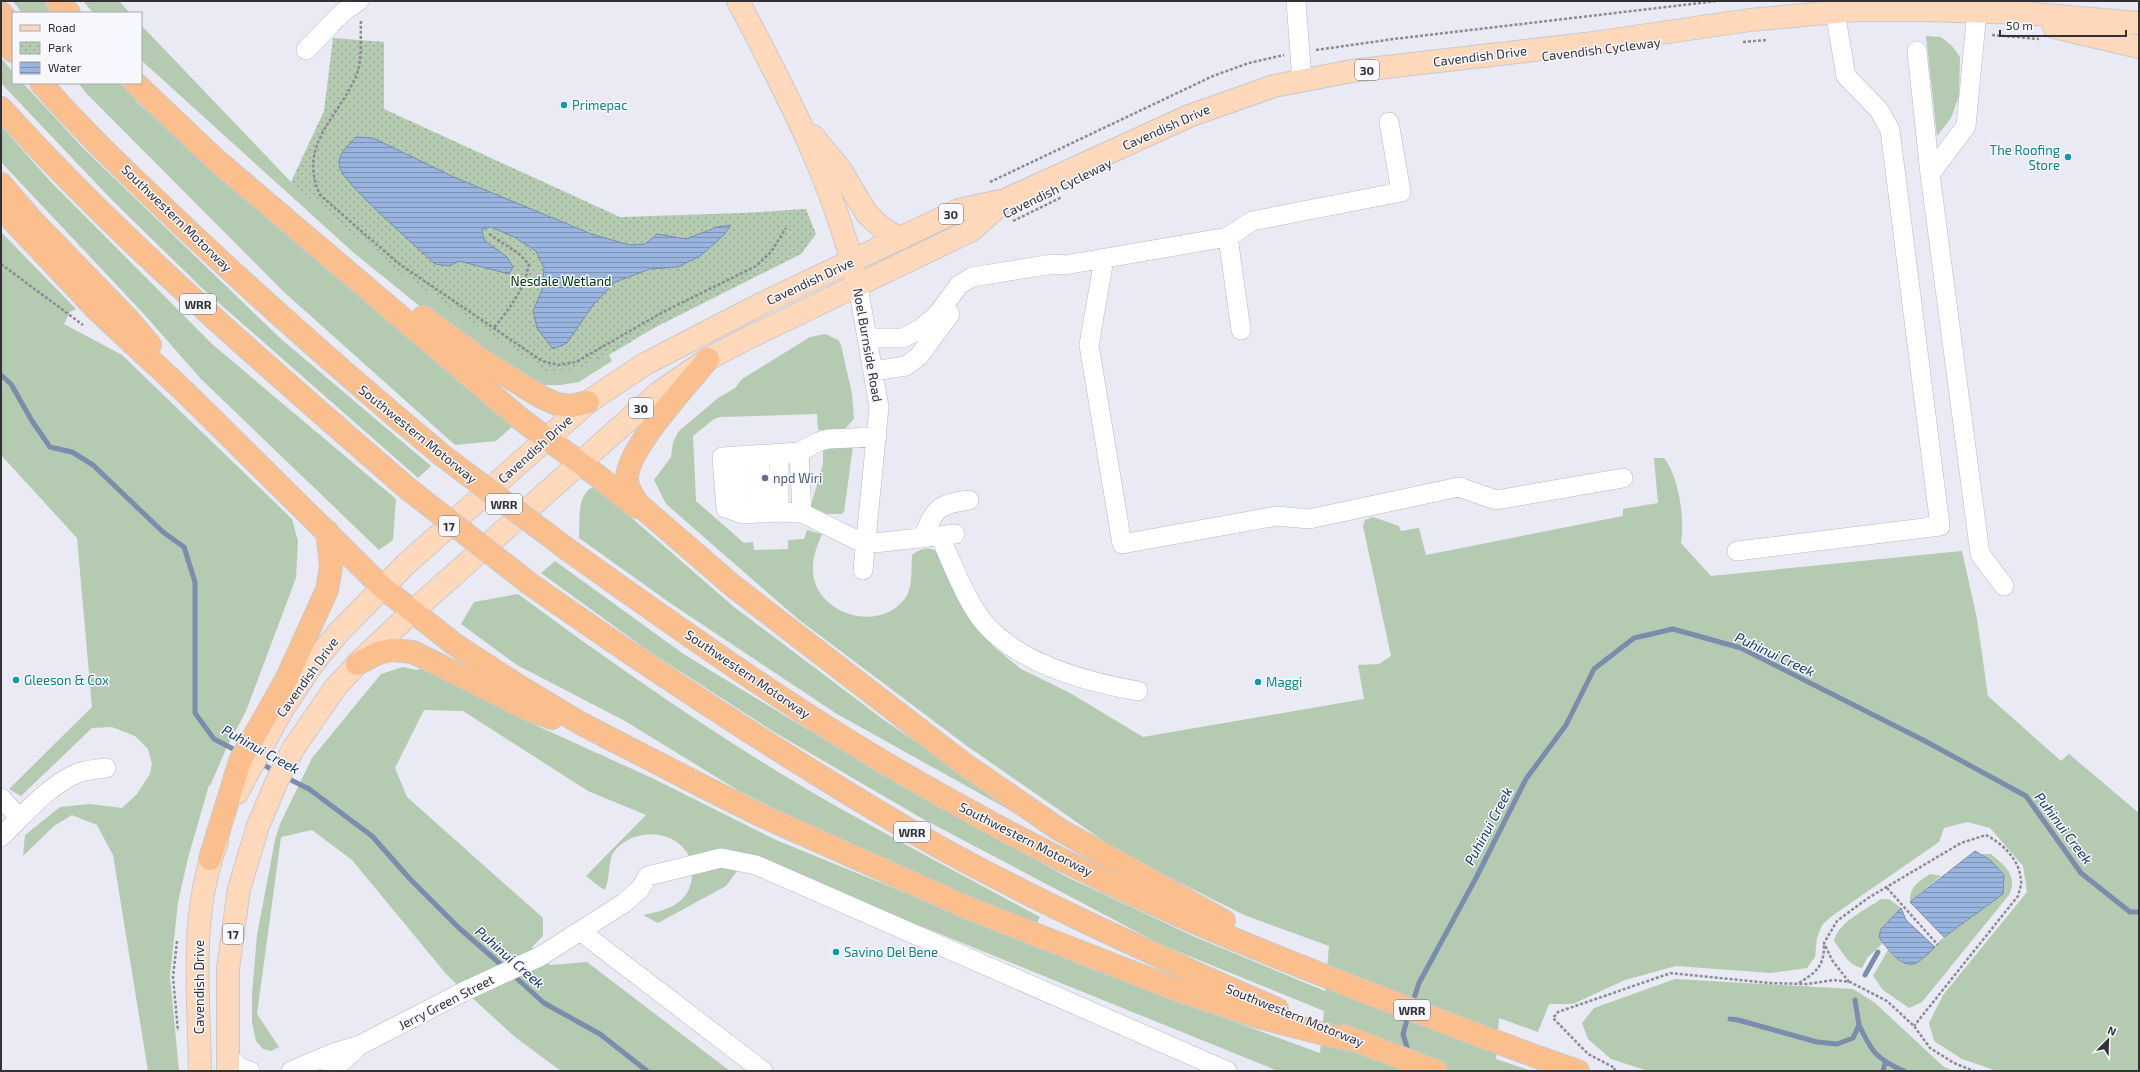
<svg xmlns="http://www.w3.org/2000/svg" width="2140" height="1072" viewBox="0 0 2140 1072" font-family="'Exo 2',sans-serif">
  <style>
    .green { fill: #b4cab1 }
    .park { fill: url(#park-dots) }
    .water { fill: url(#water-rules); stroke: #7a8dac }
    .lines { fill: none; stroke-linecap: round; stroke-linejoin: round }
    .stream { stroke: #7a8dac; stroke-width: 5 }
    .minor-casing { stroke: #b8b9c3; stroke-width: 20 }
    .major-casing { stroke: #cacacb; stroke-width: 24 }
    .highway-casing { stroke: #cacacb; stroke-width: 24 }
    .path { stroke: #8b8c93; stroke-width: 2.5; stroke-dasharray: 3 2; stroke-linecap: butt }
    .minor { stroke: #fff; stroke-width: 19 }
    .major { stroke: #fdd8bb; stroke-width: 22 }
    .highway { stroke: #fbbe8d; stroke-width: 22 }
    .highway-bridge-casing { stroke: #cacacb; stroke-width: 24; stroke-linecap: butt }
    .highway-bridge { stroke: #fbbe8d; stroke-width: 22 }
    .culture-dot { fill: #0f9aa8; stroke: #f7f7fe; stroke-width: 1.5 }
    .service-dot { fill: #5c6f8a; stroke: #f7f7fe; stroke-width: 1.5 }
    .labels { text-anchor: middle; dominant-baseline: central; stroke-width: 3; stroke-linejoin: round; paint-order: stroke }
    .shield { fill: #f7f7fe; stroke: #6d6d72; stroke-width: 1 }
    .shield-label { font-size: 12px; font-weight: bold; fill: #323236 }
    .street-label { font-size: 13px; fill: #323236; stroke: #f7f7fe }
    .culture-label { font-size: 13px; fill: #0d838f; stroke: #f7f7fe; text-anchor: start }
    .park-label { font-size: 13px; fill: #003400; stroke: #f7f7fe }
    .service-label { font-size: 13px; fill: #4e5e75; stroke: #f7f7fe; text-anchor: start }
    .water-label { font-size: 14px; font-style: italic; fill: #18396c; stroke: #f7f7fe }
  </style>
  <defs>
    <pattern id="park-dots" width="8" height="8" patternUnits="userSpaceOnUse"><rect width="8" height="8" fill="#b4cab1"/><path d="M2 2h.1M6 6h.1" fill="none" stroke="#93a591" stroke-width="1.8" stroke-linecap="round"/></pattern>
    <pattern id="water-rules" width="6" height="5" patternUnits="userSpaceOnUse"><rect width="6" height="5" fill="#99b4de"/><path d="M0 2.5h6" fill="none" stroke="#7d93b5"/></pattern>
  </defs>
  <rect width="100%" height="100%" fill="#e9eaf4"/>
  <path class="green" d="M13,1h33l10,12h-34z
    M83,1h36l11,12h-37z
    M141,25l150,157 106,89 180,99 31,-17 4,8 -33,21 -19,3h-20l-87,-52 -99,-80 -213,-193z
    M1926,36l15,1 11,9 8,11 -1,39 -8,22 -14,18z
    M1,58l12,14v11h10l60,65 198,191 150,127 -13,12 -215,-189 -93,-91 -109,-115z
    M78,83h42l20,22 374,320 -18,16 -41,4 -171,-153 -197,-198z
    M1,126l51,57 160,161 184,155 -3,41 -14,10 -178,-171 -58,-66 -142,-151z
    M1,232l75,77 -6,3 -6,12 58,31 170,164 6,22 -2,37 -50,133 -20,38 -16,37 -1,-1 -21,73 -10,44 -8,74 9,95h-31l-35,-216 -16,-30 -25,-10 -18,11 -31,30 2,-21 35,-28 30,-3 32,4 15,-14 13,-20 2,-10 -4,-15 -13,-13 -23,-9 -20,1 -71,68 -12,-7 83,-82 -15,-169 -76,-83z
    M825,334l13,6 3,5 11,49 2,25 -10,11h-26l-1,-16 -97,3 -6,2 -21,17 3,65 48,42 9,-1 1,8 34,-1v-9l16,-1 3,-9 15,4c-5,12 -10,24 -9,38 3,43 68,62 93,25 7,-11 5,-28 6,-42 9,-7 16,-9 26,-3l26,59 30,36 27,22 49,24 73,44 221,-38 -6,-34 21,-1 12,-8 -28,-130 2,-6 8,-3 26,9 2,5 18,-3 7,27 197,-39v-7l35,-6 -4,-45h10c15,19 21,61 17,85l30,33 251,-25 15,68 11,77 73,65 8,-7 70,59v258h-142l-35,-12 -28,-18 -5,-18 14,-28 84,-103 -4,-26 -33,-38 -23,-6 -23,6 -5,14 -107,74 -10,9 -5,13 -2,19 -8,11 -36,5 -95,-7 -51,14 -52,24h-24l-11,28 -39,-14 -3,41 36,12h-254l-530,-215 -22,30 -68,37 -15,-8c13,-3 27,-5 37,-14 13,-10 16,-33 8,-47 -16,-26 -54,-25 -72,-5 -10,11 -4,29 -12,41l-18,-14 60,-61 -58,-24 -125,-80 -39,-1 -29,58 12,29 136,121v18l-11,11 18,18 37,-3 143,109h-169l-46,-34 -68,-62 -95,-115 -40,-30 -31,7 -24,177 22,33 -8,4 -8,-2 -7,-8 -4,-19v-28l5,-59 18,-95 5,-16 32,-66 69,-84 22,-7 13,3 8,-2 98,51 130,59 124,62 320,131 224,82 4,-42 -162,-66 -239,-126 -149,-87 -127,-82 -106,-77 14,-12 130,94 214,130 170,93 126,59 130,54 4,-45 -85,-31 -123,-62 -154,-107 -169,-127 -132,-115 -12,-24 17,-23 2,-15 6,-11 39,-33 17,-10 7,-9 68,-42z
    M853,446l-9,66 -2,2h-15l-17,-5 13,-46v-14z
    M595,486l139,121 150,113 156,107 -203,-113 -164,-109 -94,-67c1,-17 -3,-45 16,-52z
    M518,594c102,75 206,148 316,211 68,38 137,75 206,112l-5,10 -170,-74 -126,-62 -114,-70 -108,-56 -56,-41 13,-22z
    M1980,854h11c14,12 27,21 18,41l-87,107 -13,6 -26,-18 -10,-14 15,-26 7,7 22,6 27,-26 59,-43 -13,-34z
    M1930,874l11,2 -31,26c-1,-15 8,-20 20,-28z
    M1881,899h8l12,9 -20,21 -2,8 4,6 -16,15 -5,10c-14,-3 -20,-17 -28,-27 4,-19 32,-31 47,-42z
    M1675,979l178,10 22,14 69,64 10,4h-306l-37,-12 -23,-20 -6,-16 12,-15z"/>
  <path class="park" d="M333,38l51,4v67l236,108 122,-4 64,-4 10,25 -15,20 -149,75 -38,23 -37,18 -32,1 -148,-100 -106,-89 33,-71z"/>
  <path class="water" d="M356,137l17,1 83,40 138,57 36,10 15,-1 12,-10 29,5 31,-12 14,-2 -8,11 -23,20 -22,11 -28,2 -35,13 -22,23 -26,38 -14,6 -16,-21 -4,-17 9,-21 2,-22 -8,-17 -22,-14 -23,-10 -9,2 2,11 23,17 6,10 -4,7 -50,-13 -10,5 -14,-2c-16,-15 -91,-80 -95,-96 -4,-13 8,-22 16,-31z
    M1975,851l15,9 14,15 -1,19 -59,43 -34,-35z
    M1901,908l5,12 29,27c-5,5 -11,11 -17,15 -15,10 -32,-15 -39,-25l2,-8z"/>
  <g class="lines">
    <path class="stream" d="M1,375l10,9 21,37 18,26 22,5 21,13 70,67 21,15 11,35v131l19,26 25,13
      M259,762l17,10
      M285,777l24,12 63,47 38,43 49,49 47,41
      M512,974l32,29 56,31 47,37
      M1865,975l13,-23
      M1412,1004l7,-21 57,-105 50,-99 40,-54 28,-56 40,-31 39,-9 68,19 184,93 101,55 55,77 49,39h9
      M1730,1019l8,1 79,22 20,2 16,-6 6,-13 -4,-25
      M1859,1025c13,27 17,34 45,46
      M1409,1054l-6,-20 6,-21
      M1883,1071l2,-8"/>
    <defs>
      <path id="minor" d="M1296,1l6,80
        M1978,1l-12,125 -36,48 50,380 24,32
        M306,50l37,-38 16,-11
        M1917,51l13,123
        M1228,237l13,93
        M1104,259l-15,86 33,199 155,-28 32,3 150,-32 37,13 127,-22
        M858,286l21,121 -16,163
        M868,338h35l17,-9 17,-14 22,-30 13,-8 81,-13 12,1 163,-28 24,-16 149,-29 -12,-70
        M874,371l32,-5 13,-10 31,-42
        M877,437l-49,2 -10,3 -19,10 -77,5 4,51 17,6 36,-2 23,1 63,31 90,-10
        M799,452l3,61
        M759,454l3,59
        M779,454v58
        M740,456l3,58
        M940,536c10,23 19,47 32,69 29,54 109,76 166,86
        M923,538c11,-30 16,-34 46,-38
        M1737,551l203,-25 -50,-396 -11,-20 -33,-34 -11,-64
        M1,798l19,20
        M1,837c24,-23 46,-51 77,-64 8,-3 19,-4 28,-5
        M580,931l183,140
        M227,1057l14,11 9,3
        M291,1071l45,-19 24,-7 103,-53 78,-36 83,-53 16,-14 8,-13 73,-18 35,7 471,206
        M331,1071l24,-21"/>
      <path id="major" d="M738,1c46,87 94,178 117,274
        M2054,27l85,20
        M813,136l27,33 27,45 14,13 19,12
        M237,793l45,-83 32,-48 24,-29 67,-68 183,-163 57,-38 118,-61 196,-93 46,-10 184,-84 85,-30 78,-15 234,-27 164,-24 107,-10h68l99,3 115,10
        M200,1071c-1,-75 -11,-158 17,-229
        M228,1071v-102l11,-80 19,-63 19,-45 16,-32 42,-61 22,-24 55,-52 249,-221 47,-32 40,-21 224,-108 32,-29"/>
      <path id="highway" d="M57,1l12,12
        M1,13l12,14
        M1,37l12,14
        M41,83c44,51 95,98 143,144 84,79 170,155 259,229
        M135,83l80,76 308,262 76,56 37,30
        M1,108c125,138 266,258 406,380
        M1,184l31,36 96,99 22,26
        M1,208l96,102 90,84 195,193 72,57 63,41 63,38 124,64 54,27 210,94 212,83 82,27 62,16 33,7
        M423,317l60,44 58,36 16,7 14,2 17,-4
        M708,359c-20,25 -82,91 -81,120 0,10 6,17 11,25l95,82 231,178 96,66 164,91
        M567,549c123,88 247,176 379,249 73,41 149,80 226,114 60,28 123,52 186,77 73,28 146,57 220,82
        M530,584c124,87 250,170 381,247 72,42 148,79 224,114 47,22 94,44 142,64
        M357,664l21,-11 13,-3 22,2 114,57 25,9
        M210,859l30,-98 47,-83 40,-88 4,-23 -4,-36
        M1344,1036l92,35"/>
    </defs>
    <use href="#minor" class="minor-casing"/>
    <use href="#major" class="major-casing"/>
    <use href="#highway" class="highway-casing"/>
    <path class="path" d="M361,21c-1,18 2,38 -5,55 -18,43 -59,68 -36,119l78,68 144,98 16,4 18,-3 87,-50 93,-46 15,-14 15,-24
      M1992,35l47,4
      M1743,42l23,-2
      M1316,50l78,-11 323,-38
      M990,182l223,-106 36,-13 35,-8
      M1013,221l49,-24
      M489,234l29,19 11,11c-5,27 -19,43 -35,64
      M1,264l82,61
      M1887,888l51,57
      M177,941l-4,36 5,54
      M1849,982l-17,-22 -8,-17 13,-22 31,-23 93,-55 25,-8c17,9 34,25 35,46 1,4 -2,10 -3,15l-104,130
      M1799,983c17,-11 25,-16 25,-38
      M1614,1071l1,-3 -27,-14 -35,-36 5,-6 113,-39 98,10 38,1 27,-4 16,2 37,19 27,25 16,22 24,15 20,8"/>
    <use href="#minor" class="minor"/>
    <use href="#major" class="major"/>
    <use href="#highway" class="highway"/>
    <defs>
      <path id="highway-bridge" d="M443,456l124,93
        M407,488l123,96"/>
    </defs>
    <use href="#highway-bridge" class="highway-bridge-casing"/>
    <use href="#highway-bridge" class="highway-bridge"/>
  </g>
  <g class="culture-dot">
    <circle cx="564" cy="105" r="4"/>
    <circle cx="2068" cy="157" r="4"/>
    <circle cx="16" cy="680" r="4"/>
    <circle cx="1258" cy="682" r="4"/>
    <circle cx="836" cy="952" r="4"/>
  </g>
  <circle class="service-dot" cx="765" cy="478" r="4"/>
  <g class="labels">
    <g class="shield">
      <rect x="1355" y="60" width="24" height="20" rx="3"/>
      <rect x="939" y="204" width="24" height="20" rx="3"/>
      <rect x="180" y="294" width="36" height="20" rx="3"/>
      <rect x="629" y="398" width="24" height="20" rx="3"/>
      <rect x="486" y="494" width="36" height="20" rx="3"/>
      <rect x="439" y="516" width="20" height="20" rx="3"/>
      <rect x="894" y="822" width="36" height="20" rx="3"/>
      <rect x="223" y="924" width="20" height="20" rx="3"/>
      <rect x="1394" y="1000" width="36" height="20" rx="3"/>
    </g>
    <g class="shield-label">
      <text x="1367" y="70">30</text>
      <text x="951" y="214">30</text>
      <text x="198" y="304">WRR</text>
      <text x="641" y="408">30</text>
      <text x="504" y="504">WRR</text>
      <text x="449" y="526">17</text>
      <text x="912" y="832">WRR</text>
      <text x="233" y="934">17</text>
      <text x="1412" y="1010">WRR</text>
    </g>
    <g class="street-label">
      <text transform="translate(1601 49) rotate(-7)">Cavendish Cycleway</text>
      <text transform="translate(1480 56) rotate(-7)">Cavendish Drive</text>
      <text transform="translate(1166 127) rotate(-24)">Cavendish Drive</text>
      <text transform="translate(1057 188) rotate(-26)">Cavendish Cycleway</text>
      <text transform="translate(177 218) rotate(44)">Southwestern Motorway</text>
      <text transform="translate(810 281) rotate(-25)">Cavendish Drive</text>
      <text transform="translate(868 345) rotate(80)">Noel Burnside Road</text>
      <text transform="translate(418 434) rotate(39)">Southwestern Motorway</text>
      <text transform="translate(535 449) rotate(-42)">Cavendish Drive</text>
      <text transform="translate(748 674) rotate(34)">Southwestern Motorway</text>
      <text transform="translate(307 677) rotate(-54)">Cavendish Drive</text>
      <text transform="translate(1026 839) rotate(27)">Southwestern Motorway</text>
      <text transform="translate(199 987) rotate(-90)">Cavendish Drive</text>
      <text transform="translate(446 1002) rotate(-27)">Jerry Green Street</text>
      <text transform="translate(1295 1015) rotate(22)">Southwestern Motorway</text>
    </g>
    <g class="culture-label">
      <text x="572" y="105">Primepac</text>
      <text x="2060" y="150" text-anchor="end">The Roofing<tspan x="2060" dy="15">Store</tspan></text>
      <text x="24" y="680">Gleeson &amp; Cox</text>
      <text x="1266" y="682">Maggi</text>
      <text x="844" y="952">Savino Del Bene</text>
    </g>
    <g class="park-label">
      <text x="561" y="281">Nesdale Wetland</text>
    </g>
    <g class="service-label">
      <text x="773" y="478">npd Wiri</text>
    </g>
    <g class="water-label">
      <text transform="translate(1775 654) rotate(25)">Puhinui Creek</text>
      <text transform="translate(261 749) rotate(29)">Puhinui Creek</text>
      <text transform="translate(1488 826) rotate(-62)">Puhinui Creek</text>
      <text transform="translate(2064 828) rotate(53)">Puhinui Creek</text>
      <text transform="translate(510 957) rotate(41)">Puhinui Creek</text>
    </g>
  </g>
  <rect width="2140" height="1072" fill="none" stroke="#323236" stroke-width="4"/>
  <rect x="12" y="12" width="130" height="72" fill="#f7f7fe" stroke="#a8a8ae"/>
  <rect x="20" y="25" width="20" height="6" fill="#fdd8bb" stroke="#a8a8ae"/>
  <text x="48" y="32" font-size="12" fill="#323236">Road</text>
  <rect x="20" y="42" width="20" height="12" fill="url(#park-dots)" stroke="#a8a8ae"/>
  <text x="48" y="52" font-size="12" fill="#323236">Park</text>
  <rect x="20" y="62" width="20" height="12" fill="url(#water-rules)" stroke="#a8a8ae"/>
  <text x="48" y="72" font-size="12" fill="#323236">Water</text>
  <g transform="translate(2108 1040) rotate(23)" stroke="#f7f7fe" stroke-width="3" paint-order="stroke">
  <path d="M0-3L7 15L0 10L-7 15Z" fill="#323236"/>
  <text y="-6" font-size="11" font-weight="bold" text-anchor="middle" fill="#323236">N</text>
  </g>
  <path d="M2000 30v6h126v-6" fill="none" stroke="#323236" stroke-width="2"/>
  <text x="2006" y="30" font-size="12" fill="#323236" stroke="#f7f7fe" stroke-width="3" paint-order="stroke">50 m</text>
</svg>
